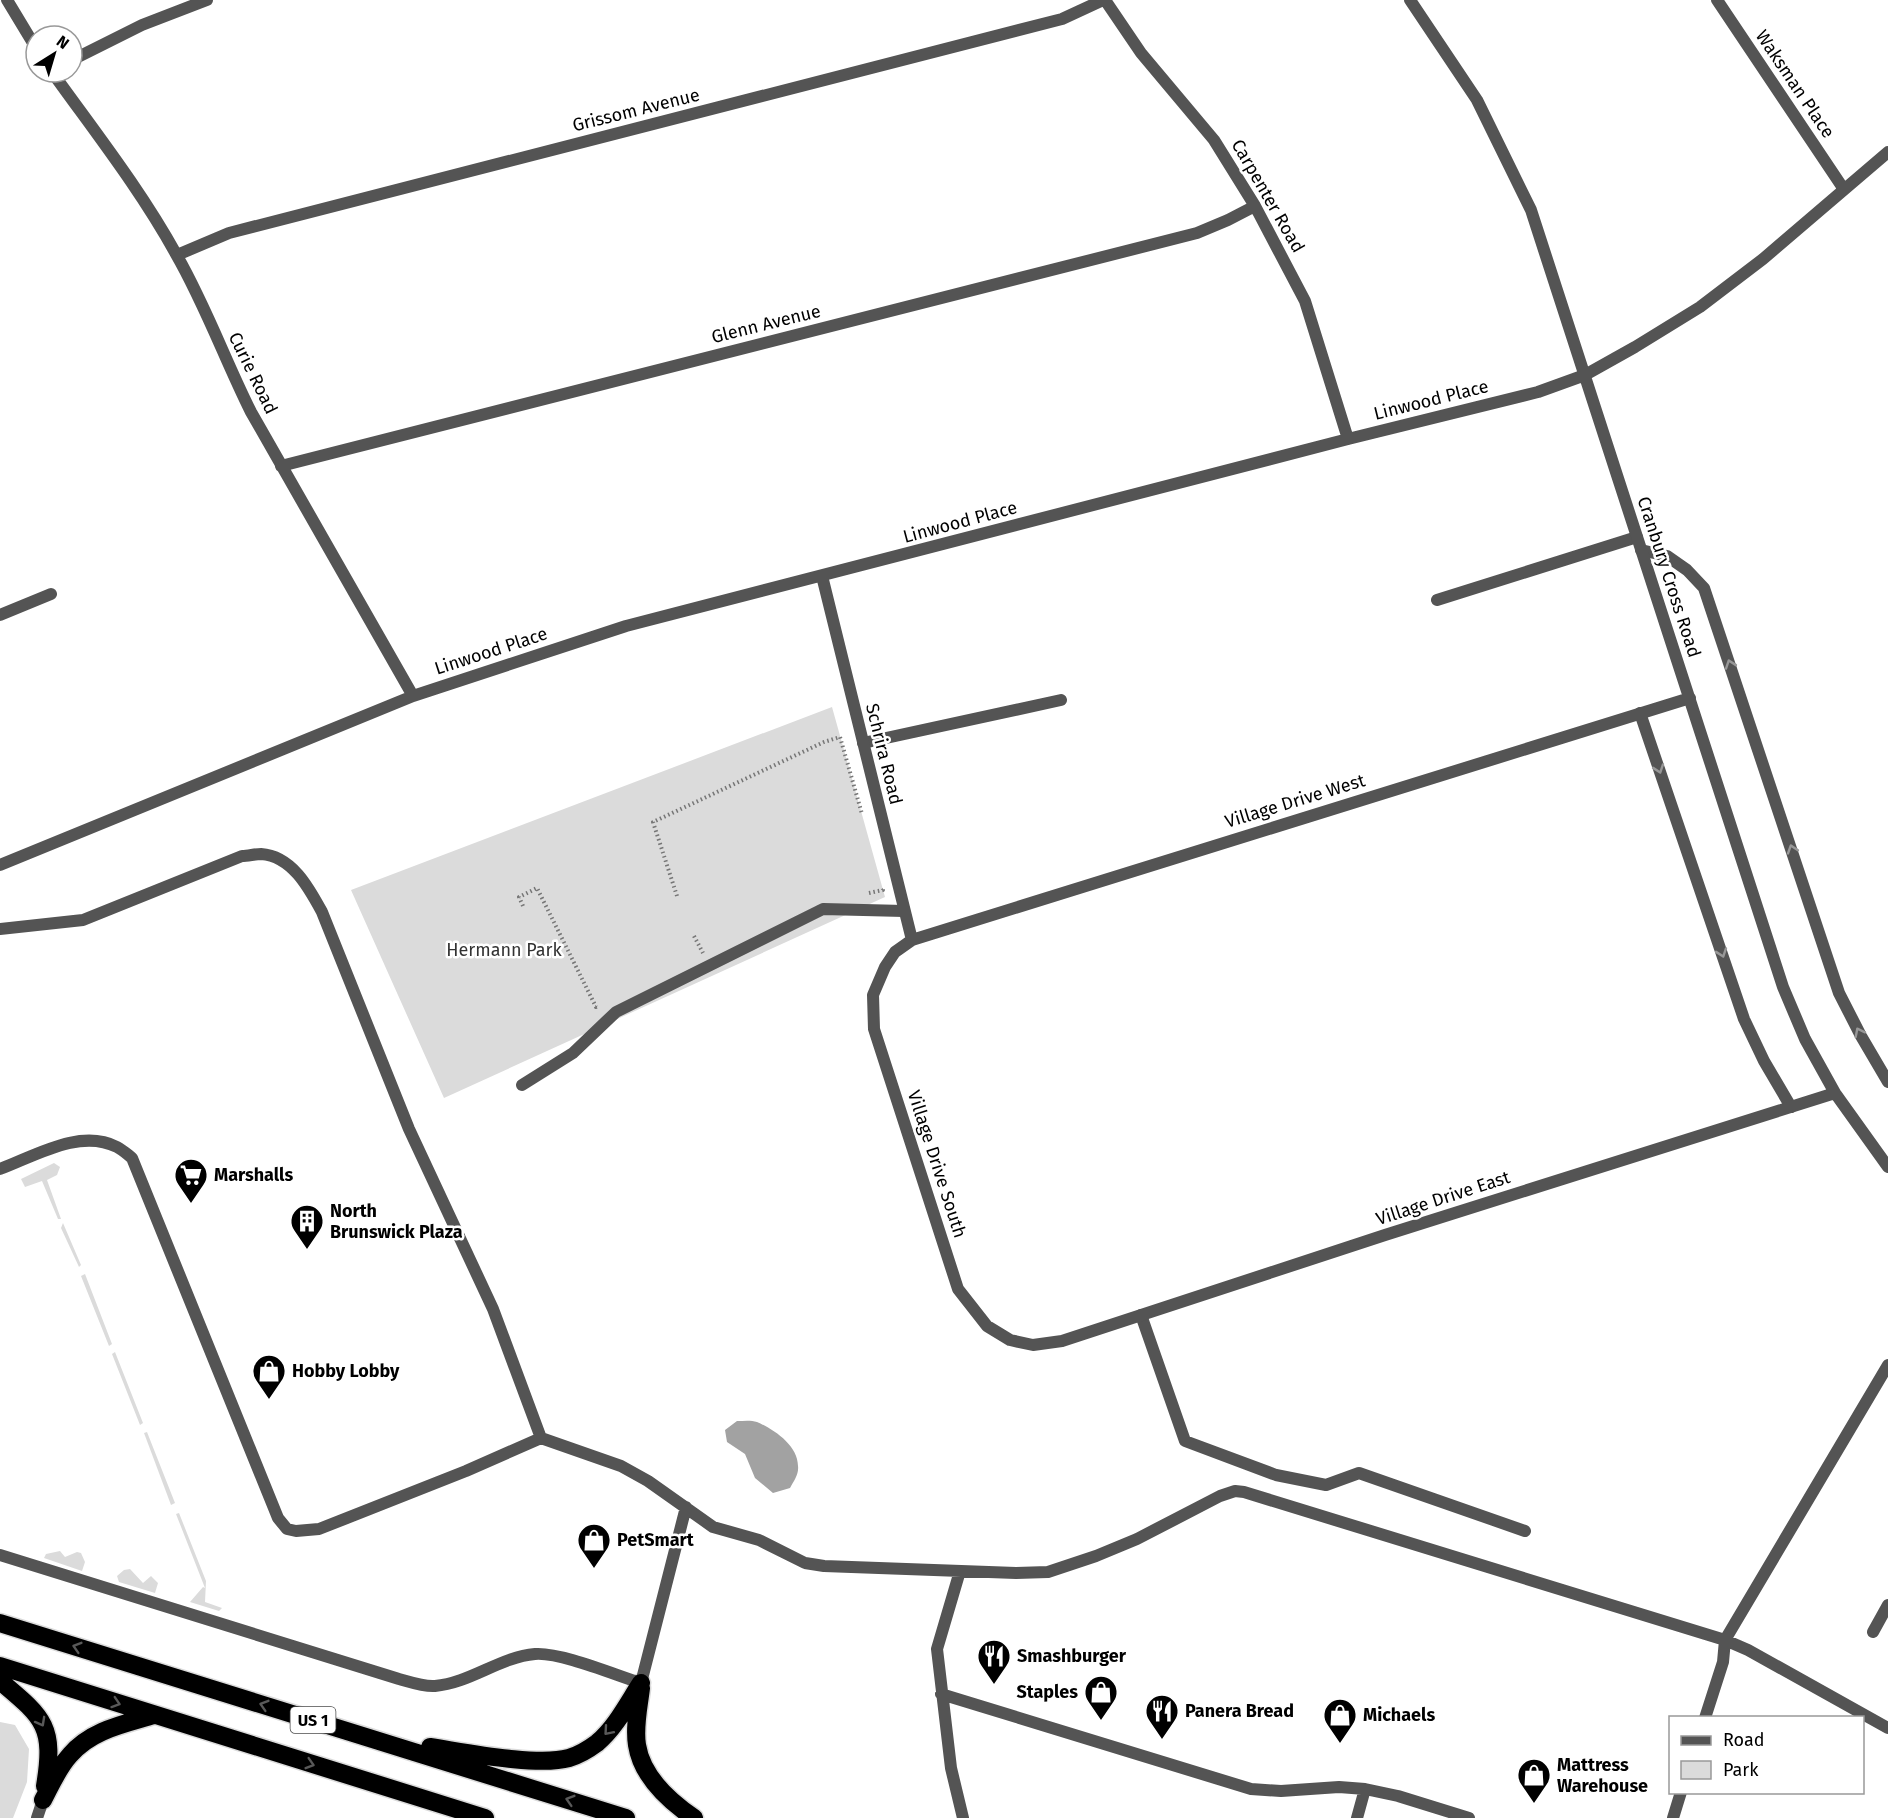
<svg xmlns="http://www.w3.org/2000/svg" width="1888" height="1818" viewBox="0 0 1888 1818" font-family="'Fira Sans',sans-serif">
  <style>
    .green { fill: #dbdbdb }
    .water { fill: #a2a2a2 }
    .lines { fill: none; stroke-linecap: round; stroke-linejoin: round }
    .highway-casing { stroke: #dbdbdb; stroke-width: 21 }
    .path { stroke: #767676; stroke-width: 4; stroke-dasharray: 1.5 3; stroke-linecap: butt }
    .lane { stroke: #545454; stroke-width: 12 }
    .street { stroke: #545454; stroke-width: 12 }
    .highway { stroke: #000; stroke-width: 18 }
    .oneway { stroke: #989898 }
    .oneway2 { stroke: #595959 }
    .labels { text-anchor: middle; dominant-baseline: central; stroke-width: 5; stroke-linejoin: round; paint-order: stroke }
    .shield { fill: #fff; stroke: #4c4c4c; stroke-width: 1.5 }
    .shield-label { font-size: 16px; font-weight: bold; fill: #000 }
    .street-label { font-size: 18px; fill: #000; stroke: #fff }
    .park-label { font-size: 18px; fill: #323232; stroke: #fff }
    .poi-label { font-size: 18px; font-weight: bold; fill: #000; stroke: #fff; text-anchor: start }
  </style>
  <rect width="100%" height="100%" fill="#fff"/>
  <path class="green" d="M832,707l53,190 -441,201 -93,-208z
    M54,1163l6,4 -3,8 -10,5 14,39h-3l-16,-38 -17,6 -4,-8z
    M63,1223l18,42 -2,2 -18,-39z
    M85,1274l27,70 -3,2 -28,-70z
    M115,1352l28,71 -3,2 -28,-71z
    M147,1432l28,71 -4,2 -27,-72z
    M179,1513l27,68 -1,21 17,6 -3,3 -29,-9 13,-15 2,1 -29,-74z
    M60,1551l5,6 12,-5 4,1 4,9 -3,9 -38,-13 2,-4z
    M130,1569l13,14 8,-7 7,7 -3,10 -36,-11 -2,-6 7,-6z
    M0,1722l15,3 14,24 -2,33 -14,36h-13z"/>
  <path class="water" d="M737,1421c7,0 14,-1 20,1 16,7 41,23 41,44 1,8 -4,15 -8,22l-17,5 -18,-15 -10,-24 -18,-12 -2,-12z"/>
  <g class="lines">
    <defs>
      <path id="highway" d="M0,1623l626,195
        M0,1666l485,152
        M0,1681c44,37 55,45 45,105
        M641,1688c-2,18 -7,38 -4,57 5,32 32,56 57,73
        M430,1747c34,5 107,20 139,11 10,-3 20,-9 28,-15 19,-16 31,-40 44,-60
        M43,1800c8,-15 15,-32 27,-45 21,-25 54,-31 84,-40"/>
    </defs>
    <use href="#highway" class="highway-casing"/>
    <path class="path" d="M869,893l14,-3v-2
      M677,896l-24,-74 171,-80 16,-5 22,77
      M523,906l-4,-9 18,-9 59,119 2,-1
      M694,936l9,17"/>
    <path class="lane" d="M1641,550l26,6 20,14 17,18 135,405 22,43 27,46
      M1437,600l200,-63
      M0,615l51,-21
      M1640,713l104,306 20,42 27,46
      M863,743l198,-43
      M0,929l83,-9 159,-64c6,0 13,-2 19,-2 31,2 48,34 61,58l87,217 84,180 48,129 80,28 27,15 65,46 46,13 46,23 19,3 192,7 32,-1 48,-16 41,-17 83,-43 15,-5 9,1 481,148 23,10 140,78
      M522,1085l51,-32 43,-41 207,-103 81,2
      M0,1169c35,-13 80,-41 117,-22 6,3 11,8 15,11l146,360 9,11 9,2 23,-2 147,-58 75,-33
      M1141,1315l44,126 91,34 50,10 33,-12 166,58
      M0,1555l399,124c11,3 25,8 36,7 35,-3 65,-29 100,-32 26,-2 80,21 106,29l45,-176
      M960,1571l-23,78 14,119 12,50
      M1873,1632l15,-27
      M941,1694l310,95 30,2 58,-4 26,2 33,7 71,22
      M1705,1718l18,-56 2,-22 163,-275
      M37,1818l6,-18
      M1357,1818l8,-29
      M1673,1818l8,-26"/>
    <path class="street" d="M7,0l29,48
      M1105,0l36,53 73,87 41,66 50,95 43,138
      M1410,0l67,100 54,110 252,777 22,52 30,54 53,74
      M1717,0l126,188
      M72,60l70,-35 65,-25
      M52,72c43,60 88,117 124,182 29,50 49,106 75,158l162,284
      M177,255l52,-22 833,-214 41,-19
      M281,466l916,-233 31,-13 27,-14
      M822,576l90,364
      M1690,698l-778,242 -17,12 -10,15 -12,28 1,34 84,260 29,37 23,14 23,5 29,-4 323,-106 450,-142
      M0,865l413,-169 213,-70 722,-187 190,-47 47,-17 50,-28 65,-40 63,-48 125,-107"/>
    <use href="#highway" class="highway"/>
  </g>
  <defs><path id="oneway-chevron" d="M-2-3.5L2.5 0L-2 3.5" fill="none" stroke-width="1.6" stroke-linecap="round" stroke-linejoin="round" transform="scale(1.5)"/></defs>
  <g class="oneway">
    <use href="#oneway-chevron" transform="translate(1730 664) rotate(-109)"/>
    <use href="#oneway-chevron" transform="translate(1659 769) rotate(71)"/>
    <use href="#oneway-chevron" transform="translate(1792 849) rotate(-108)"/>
    <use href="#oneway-chevron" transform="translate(1722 953) rotate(71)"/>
    <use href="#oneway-chevron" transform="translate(1859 1032) rotate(-117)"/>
  </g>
  <g class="oneway2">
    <use href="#oneway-chevron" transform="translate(77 1647) rotate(-163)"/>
    <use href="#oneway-chevron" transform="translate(116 1703) rotate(18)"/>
    <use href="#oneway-chevron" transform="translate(264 1705) rotate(-163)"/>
    <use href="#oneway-chevron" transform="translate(41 1722) rotate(61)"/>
    <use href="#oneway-chevron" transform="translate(608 1731) rotate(131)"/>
    <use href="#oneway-chevron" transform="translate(310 1764) rotate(17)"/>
    <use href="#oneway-chevron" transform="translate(570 1800) rotate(-163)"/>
  </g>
  <defs>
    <symbol id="supermarket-pin" viewBox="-11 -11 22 30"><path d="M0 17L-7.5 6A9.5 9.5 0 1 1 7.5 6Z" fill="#000" stroke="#fff"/><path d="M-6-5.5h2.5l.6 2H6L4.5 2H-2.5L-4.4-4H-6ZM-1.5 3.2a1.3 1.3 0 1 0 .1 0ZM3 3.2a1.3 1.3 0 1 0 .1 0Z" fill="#fff"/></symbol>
    <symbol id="building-pin" viewBox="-11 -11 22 30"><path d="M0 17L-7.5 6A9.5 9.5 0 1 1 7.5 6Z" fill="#000" stroke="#fff"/><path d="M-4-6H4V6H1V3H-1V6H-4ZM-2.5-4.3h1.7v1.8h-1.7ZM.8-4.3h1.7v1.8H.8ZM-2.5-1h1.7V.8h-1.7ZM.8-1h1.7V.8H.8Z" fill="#fff"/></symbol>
    <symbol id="shop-pin" viewBox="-11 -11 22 30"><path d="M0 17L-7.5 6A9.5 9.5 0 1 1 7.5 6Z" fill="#000" stroke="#fff"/><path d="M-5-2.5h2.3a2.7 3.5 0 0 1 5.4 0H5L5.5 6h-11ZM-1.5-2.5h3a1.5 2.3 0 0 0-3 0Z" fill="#fff"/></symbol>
    <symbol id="restaurant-pin" viewBox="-11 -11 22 30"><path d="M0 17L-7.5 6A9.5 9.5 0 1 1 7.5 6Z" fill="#000" stroke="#fff"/><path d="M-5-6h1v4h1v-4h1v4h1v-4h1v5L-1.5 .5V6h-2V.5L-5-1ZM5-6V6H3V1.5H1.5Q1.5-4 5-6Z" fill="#fff"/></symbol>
  </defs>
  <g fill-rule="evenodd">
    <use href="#supermarket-pin" x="172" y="1156" width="38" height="52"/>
    <use href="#building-pin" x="288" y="1202" width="38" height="52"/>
    <use href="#shop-pin" x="250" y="1352" width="38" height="52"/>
    <use href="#shop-pin" x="575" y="1521" width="38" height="52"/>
    <use href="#restaurant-pin" x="975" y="1637" width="38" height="52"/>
    <use href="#shop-pin" x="1082" y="1673" width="38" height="52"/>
    <use href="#restaurant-pin" x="1143" y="1692" width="38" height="52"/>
    <use href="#shop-pin" x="1321" y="1696" width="38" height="52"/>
    <use href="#shop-pin" x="1515" y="1756" width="38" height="52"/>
  </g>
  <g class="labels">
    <rect class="shield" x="290.5" y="1707" width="45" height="26" rx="4.5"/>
    <g class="shield-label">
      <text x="313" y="1720">US 1</text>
    </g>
    <g class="street-label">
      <text transform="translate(1795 84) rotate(56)">Waksman Place</text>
      <text transform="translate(636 110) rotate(-14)">Grissom Avenue</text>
      <text transform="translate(1268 196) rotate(60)">Carpenter Road</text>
      <text transform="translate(766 324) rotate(-14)">Glenn Avenue</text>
      <text transform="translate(253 373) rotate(64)">Curie Road</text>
      <text transform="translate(1431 400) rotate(-14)">Linwood Place</text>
      <text transform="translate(960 522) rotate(-15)">Linwood Place</text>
      <text transform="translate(1669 577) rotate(72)">Cranbury Cross Road</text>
      <text transform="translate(491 651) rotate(-18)">Linwood Place</text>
      <text transform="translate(884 754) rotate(76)">Schrira Road</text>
      <text transform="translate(1295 801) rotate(-17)">Village Drive West</text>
      <text transform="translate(937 1164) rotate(72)">Village Drive South</text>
      <text transform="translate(1443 1198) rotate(-18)">Village Drive East</text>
    </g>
    <g class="park-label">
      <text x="504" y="950">Hermann Park</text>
    </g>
    <g class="poi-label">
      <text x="214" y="1175">Marshalls</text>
      <text x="330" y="1211">North<tspan x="330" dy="21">Brunswick Plaza</tspan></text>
      <text x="292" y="1371">Hobby Lobby</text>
      <text x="617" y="1540">PetSmart</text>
      <text x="1017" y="1656">Smashburger</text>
      <text x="1078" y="1692" text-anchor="end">Staples</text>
      <text x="1185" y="1711">Panera Bread</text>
      <text x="1363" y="1715">Michaels</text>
      <text x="1557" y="1765">Mattress<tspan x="1557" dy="21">Warehouse</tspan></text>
    </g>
  </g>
  <rect x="1669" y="1716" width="195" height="78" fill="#ffffff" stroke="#999999" stroke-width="1.5"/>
  <rect x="1681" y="1736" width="30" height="9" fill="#545454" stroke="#999999" stroke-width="1.5"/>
  <text x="1723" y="1746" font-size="18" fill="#000000">Road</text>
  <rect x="1681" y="1761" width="30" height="18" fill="#dbdbdb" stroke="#999999" stroke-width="1.5"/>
  <text x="1723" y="1776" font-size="18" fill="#000000">Park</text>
  <g transform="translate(54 54) rotate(37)"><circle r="28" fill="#ffffff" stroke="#999999" stroke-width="1.5"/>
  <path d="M0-4.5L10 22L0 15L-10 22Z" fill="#000000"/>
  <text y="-9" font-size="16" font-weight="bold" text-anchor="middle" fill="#000000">N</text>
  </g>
</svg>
